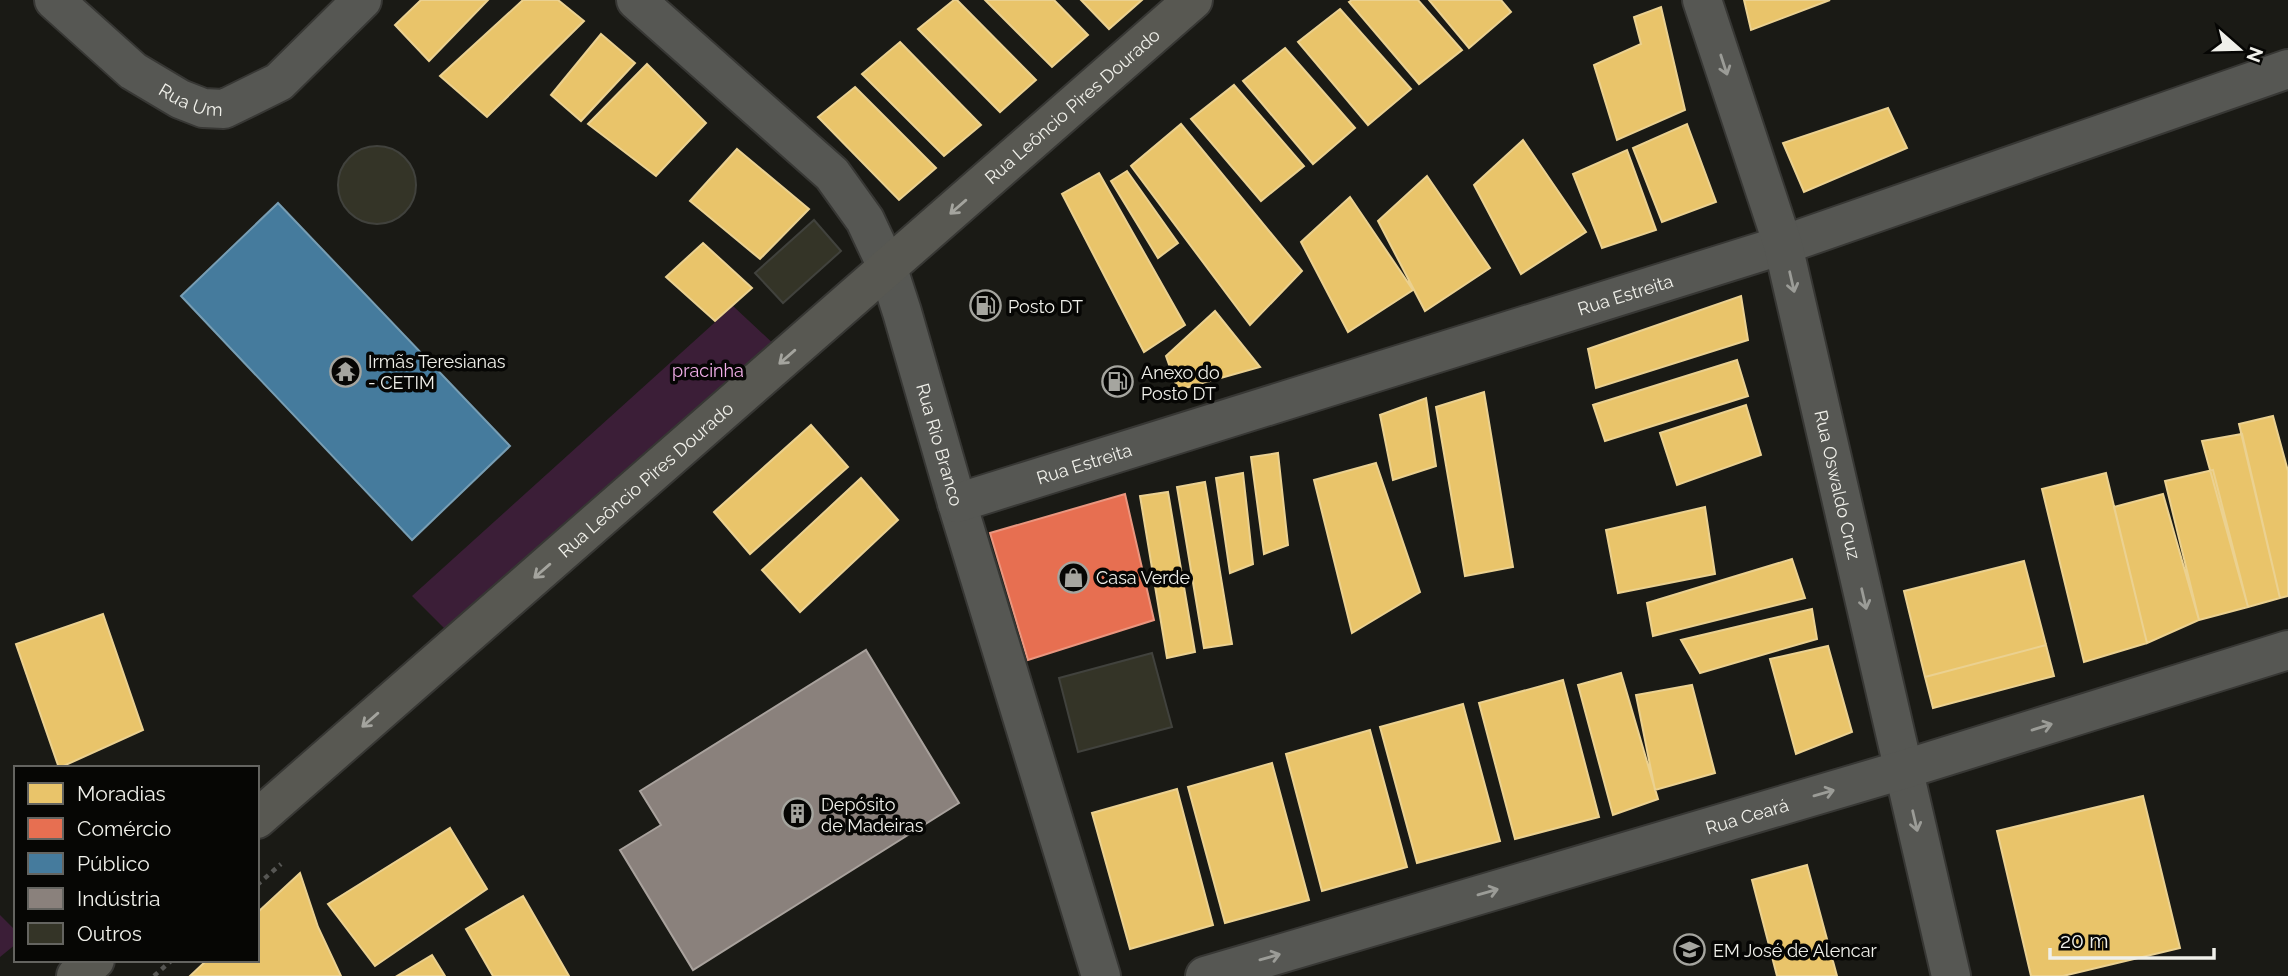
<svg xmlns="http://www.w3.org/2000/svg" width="2288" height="976" viewBox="0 0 2288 976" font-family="Raleway,sans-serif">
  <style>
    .green { fill: #3b1e37 }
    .homes { fill: #e9c46a; stroke: #ebd190; stroke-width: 2 }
    .shops { fill: #e76f51; stroke: #ea967f; stroke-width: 2 }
    .public { fill: #457b9d; stroke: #789eb4; stroke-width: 2 }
    .industry { fill: #8a817c; stroke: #a9a29d; stroke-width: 2 }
    .building { fill: #343427; stroke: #41423d; stroke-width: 2 }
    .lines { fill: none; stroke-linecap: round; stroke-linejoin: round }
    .minor-casing { stroke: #373734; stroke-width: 42 }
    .tertiary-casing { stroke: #373734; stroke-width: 42 }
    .secondary-casing { stroke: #373734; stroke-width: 42 }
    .path { stroke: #565653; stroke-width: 4.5; stroke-dasharray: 5 5; stroke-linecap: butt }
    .minor { stroke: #565753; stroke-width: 38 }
    .tertiary { stroke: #565753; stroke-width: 38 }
    .secondary { stroke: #585852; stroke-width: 38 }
    .oneway { stroke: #9b9c97 }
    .oneway2 { stroke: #a4a49e }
    .labels { text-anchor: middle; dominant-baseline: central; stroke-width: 7; stroke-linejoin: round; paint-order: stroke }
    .street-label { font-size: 18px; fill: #f0f0ea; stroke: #060604 }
    .poi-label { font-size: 18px; fill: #f0f0ea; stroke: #060604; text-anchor: start }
    .park-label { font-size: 18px; fill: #f4b0ea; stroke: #060604 }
  </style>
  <rect width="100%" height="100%" fill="#1a1a15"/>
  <path class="green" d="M733,306l46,43 -326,288 -41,-41z
    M0,915l16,16v13l-16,13z"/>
  <path class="homes" d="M421,0h67l-59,61 -34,-36z
    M523,0h35l26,21 -97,96 -47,-41z
    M954,0h3l79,80 -36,32 -82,-83z
    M985,0h69l34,35 -36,32z
    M1081,0h61l-33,29z
    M1352,0h66l44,50 -43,34 -70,-82z
    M1429,0h72l10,12 -42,36z
    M1744,0h86l-79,30z
    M1661,7l24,103 -68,30 -23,-75 47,-21 -7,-27z
    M1340,9l71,80 -43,36 -70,-83z
    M601,34l34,29 -54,58 -30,-26z
    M900,42l81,83 -37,31 -82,-82z
    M1285,48l70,80 -42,36 -70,-83z
    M647,64l59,59 -50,53 -68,-52z
    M1234,85l70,81 -43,35 -70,-82z
    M855,87l81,81 -37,32 -81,-83z
    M1888,108l19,40 -103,44 -21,-49z
    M1181,124l121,147 -52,54 -119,-159z
    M1687,124l29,78 -54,20 -29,-74z
    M1523,140l63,92 -65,42 -47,-89z
    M737,149l72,60 -49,50 -70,-58z
    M1627,150l29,80 -54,18 -29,-74z
    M1127,171l51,72 -20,15 -47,-77z
    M1099,173l86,152 -41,27 -82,-158z
    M1427,176l63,92 -65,43 -47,-90z
    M1350,197l63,93 -65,42 -47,-90z
    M703,243l49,45 -37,33 -49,-44z
    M1741,296l7,44 -152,48 -8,-39z
    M1215,311l45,56 -82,23 -12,-34z
    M1737,360l11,36 -143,45 -12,-36z
    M1484,392l29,175 -48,9 -29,-169z
    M1426,398l10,68 -43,14 -13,-65z
    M1746,405l15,50 -84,30 -17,-52z
    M2273,416l15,55v125l-8,2 -41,-174z
    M811,425l37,42 -98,87 -36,-42z
    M2242,434l38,164 -32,9 -46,-166z
    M1278,453l10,92 -24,9 -13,-97z
    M1376,463l44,129 -68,41 -38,-153z
    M2213,470l35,137 -49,13 -34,-139z
    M1243,473l10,91 -23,9 -14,-95z
    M2106,473l41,170 -63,19 -42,-173z
    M861,478l37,42 -98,92 -38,-42z
    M1205,482l27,162 -28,4 -27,-161z
    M1168,492l27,160 -28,6 -27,-162z
    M2163,494l36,126 -52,23 -33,-136z
    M1705,507l10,67 -97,19 -12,-63z
    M1792,559l13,39 -152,38 -6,-33z
    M2024,561l22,84 -121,32 -21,-86z
    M1812,609l5,30 -117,34 -19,-33z
    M103,614l40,116 -84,38 -43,-124z
    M2046,645l8,31 -121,32 -8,-31z
    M1828,646l24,86 -56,22 -26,-95z
    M1621,673l37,126 -45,16 -35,-130z
    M1563,680l36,137 -84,22 -36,-136z
    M1692,685l23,88 -60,17 -19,-95z
    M1463,704l37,137 -83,22 -37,-136z
    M1370,730l37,137 -85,24 -36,-137z
    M1272,763l37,137 -84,23 -37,-136z
    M1177,789l36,136 -83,24 -38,-136z
    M2143,796l37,152 -117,28h-32l-34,-145z
    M450,828l37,61 -112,77 -47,-62z
    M1807,865l30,111h-60l-25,-96z
    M300,873l18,54 23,49h-151l17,-16h50v-47z
    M523,896l46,80h-76l-27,-47z
    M432,955l13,21h-48z"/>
  <path class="shops" d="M1125,494l29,126 -126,40 -38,-127z"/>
  <path class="public" d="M278,203l232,243 -98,94 -231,-244z"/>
  <path class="industry" d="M866,650l93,153 -266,167 -73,-120 41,-25 -21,-34z"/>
  <path class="building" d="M338 185a39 39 0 1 1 78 0a39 39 0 1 1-78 0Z
    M814,220l27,31 -58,52 -28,-30z
    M1152,653l20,74 -94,25 -19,-74z"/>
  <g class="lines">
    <defs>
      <g id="minor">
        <path id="s1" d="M54,0l79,71 47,28 23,9 21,1 55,-27 83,-82"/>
        <path id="s2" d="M636,0l196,174 33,46 23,49 14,43 55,191 144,473"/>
        <path id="s3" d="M957,503l826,-258 505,-176"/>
      </g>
      <g id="tertiary">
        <path id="s4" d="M1702,0l81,245 168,731"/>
        <path id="s5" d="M1205,976l697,-206 386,-120"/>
      </g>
      <g id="secondary">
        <path id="s6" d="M257,819l936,-819"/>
        <path d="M76,976l19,-16"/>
      </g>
    </defs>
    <use href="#minor" class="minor-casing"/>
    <use href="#tertiary" class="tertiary-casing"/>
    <use href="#secondary" class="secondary-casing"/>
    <path class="path" d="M257,885l24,-21
      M154,976l18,-16"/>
    <use href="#minor" class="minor"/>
    <use href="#tertiary" class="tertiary"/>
    <use href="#secondary" class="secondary"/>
  </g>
  <defs><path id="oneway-shaft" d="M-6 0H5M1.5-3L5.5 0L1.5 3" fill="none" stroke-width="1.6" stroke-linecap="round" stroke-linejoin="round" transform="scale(1.75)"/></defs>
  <g class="oneway">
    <use href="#oneway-shaft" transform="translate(1724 65) rotate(72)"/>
    <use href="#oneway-shaft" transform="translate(1792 282) rotate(77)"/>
    <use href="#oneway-shaft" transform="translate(1864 599) rotate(77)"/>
    <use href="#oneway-shaft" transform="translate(2042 727) rotate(-17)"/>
    <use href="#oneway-shaft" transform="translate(1824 793) rotate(-16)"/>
    <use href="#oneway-shaft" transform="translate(1915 821) rotate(77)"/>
    <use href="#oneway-shaft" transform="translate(1488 892) rotate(-16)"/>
    <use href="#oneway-shaft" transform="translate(1270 957) rotate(-16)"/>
  </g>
  <g class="oneway2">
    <use href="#oneway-shaft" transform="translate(958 207) rotate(139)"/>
    <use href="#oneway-shaft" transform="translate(787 357) rotate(139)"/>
    <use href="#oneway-shaft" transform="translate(542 571) rotate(139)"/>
    <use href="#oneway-shaft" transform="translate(370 720) rotate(139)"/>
  </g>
  <defs>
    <symbol id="fuel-ring" viewBox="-11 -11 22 22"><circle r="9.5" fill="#060604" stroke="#a5a59f" stroke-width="1.5"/><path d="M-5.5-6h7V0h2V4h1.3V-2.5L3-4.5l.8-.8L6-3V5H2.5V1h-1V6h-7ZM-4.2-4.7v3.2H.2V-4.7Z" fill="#a5a59f"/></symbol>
    <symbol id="temple-ring" viewBox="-11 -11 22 22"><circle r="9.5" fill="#060604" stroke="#a5a59f" stroke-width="1.5"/><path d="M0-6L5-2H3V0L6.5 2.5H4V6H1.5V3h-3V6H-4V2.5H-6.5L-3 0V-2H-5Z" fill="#a5a59f"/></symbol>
    <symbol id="shop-ring" viewBox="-11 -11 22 22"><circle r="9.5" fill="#060604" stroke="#a5a59f" stroke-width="1.5"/><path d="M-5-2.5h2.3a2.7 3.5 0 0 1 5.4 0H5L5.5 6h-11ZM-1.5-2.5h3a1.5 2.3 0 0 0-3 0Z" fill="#a5a59f"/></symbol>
    <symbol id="building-ring" viewBox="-11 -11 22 22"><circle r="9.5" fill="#060604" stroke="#a5a59f" stroke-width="1.5"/><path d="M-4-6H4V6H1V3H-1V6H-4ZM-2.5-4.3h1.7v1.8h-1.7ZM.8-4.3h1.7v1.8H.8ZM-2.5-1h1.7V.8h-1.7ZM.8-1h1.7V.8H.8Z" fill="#a5a59f"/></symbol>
    <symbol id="school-ring" viewBox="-11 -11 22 22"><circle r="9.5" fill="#060604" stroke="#a5a59f" stroke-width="1.5"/><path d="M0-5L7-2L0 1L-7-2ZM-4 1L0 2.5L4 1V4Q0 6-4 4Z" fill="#a5a59f"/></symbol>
  </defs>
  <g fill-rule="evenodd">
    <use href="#fuel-ring" x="968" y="288" width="35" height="35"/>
    <use href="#temple-ring" x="328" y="354" width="35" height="35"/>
    <use href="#fuel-ring" x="1100" y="364" width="35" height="35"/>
    <use href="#shop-ring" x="1056" y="560" width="35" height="35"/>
    <use href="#building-ring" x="780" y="796" width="35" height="35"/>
    <use href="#school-ring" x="1672" y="932" width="35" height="35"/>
  </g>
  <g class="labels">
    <g class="street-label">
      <text stroke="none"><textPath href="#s1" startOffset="172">Rua Um</textPath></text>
      <text stroke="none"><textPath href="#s6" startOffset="1083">Rua Leôncio Pires Dourado</textPath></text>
      <text stroke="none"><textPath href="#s3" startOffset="700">Rua Estreita</textPath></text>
      <text stroke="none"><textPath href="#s2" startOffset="556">Rua Rio Branco</textPath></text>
      <text stroke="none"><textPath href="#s3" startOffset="133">Rua Estreita</textPath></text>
      <text stroke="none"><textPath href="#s6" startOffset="516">Rua Leôncio Pires Dourado</textPath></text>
      <text stroke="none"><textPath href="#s4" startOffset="504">Rua Oswaldo Cruz</textPath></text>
      <text stroke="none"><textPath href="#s5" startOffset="565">Rua Ceará</textPath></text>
    </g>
    <g class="poi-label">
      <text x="1008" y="306">Posto DT</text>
      <text x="368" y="361">Irmãs Teresianas<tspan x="368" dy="21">- CETIM</tspan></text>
      <text x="1141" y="372">Anexo do<tspan x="1141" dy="21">Posto DT</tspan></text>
      <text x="1096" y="577">Casa Verde</text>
      <text x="821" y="804">Depósito<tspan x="821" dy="21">de Madeiras</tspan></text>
      <text x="1713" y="950">EM José de Alencar</text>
    </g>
    <g class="park-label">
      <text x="708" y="370">pracinha</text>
    </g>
  </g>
  <rect x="14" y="766" width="245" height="196" fill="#060604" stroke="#646460" stroke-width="2"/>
  <rect x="28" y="783" width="35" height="21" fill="#e9c46a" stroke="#646460" stroke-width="2"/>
  <text x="77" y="801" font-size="21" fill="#f0f0ea">Moradias</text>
  <rect x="28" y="818" width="35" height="21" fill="#e76f51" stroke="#646460" stroke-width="2"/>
  <text x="77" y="836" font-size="21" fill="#f0f0ea">Comércio</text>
  <rect x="28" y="853" width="35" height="21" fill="#457b9d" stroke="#646460" stroke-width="2"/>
  <text x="77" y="871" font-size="21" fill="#f0f0ea">Público</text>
  <rect x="28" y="888" width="35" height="21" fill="#8a817c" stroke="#646460" stroke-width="2"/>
  <text x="77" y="906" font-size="21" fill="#f0f0ea">Indústria</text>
  <rect x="28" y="923" width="35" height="21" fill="#343427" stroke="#646460" stroke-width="2"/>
  <text x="77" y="941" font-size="21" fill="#f0f0ea">Outros</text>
  <g transform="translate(2239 49) rotate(110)" stroke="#060604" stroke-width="5" paint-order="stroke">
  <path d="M0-5L12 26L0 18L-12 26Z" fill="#f0f0ea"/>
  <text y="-10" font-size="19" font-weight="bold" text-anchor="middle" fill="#f0f0ea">N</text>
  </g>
  <path d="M2050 948v10h164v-10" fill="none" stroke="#f0f0ea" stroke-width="3.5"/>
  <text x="2060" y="948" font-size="21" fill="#f0f0ea" stroke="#060604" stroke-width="5" paint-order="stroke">20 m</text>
</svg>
